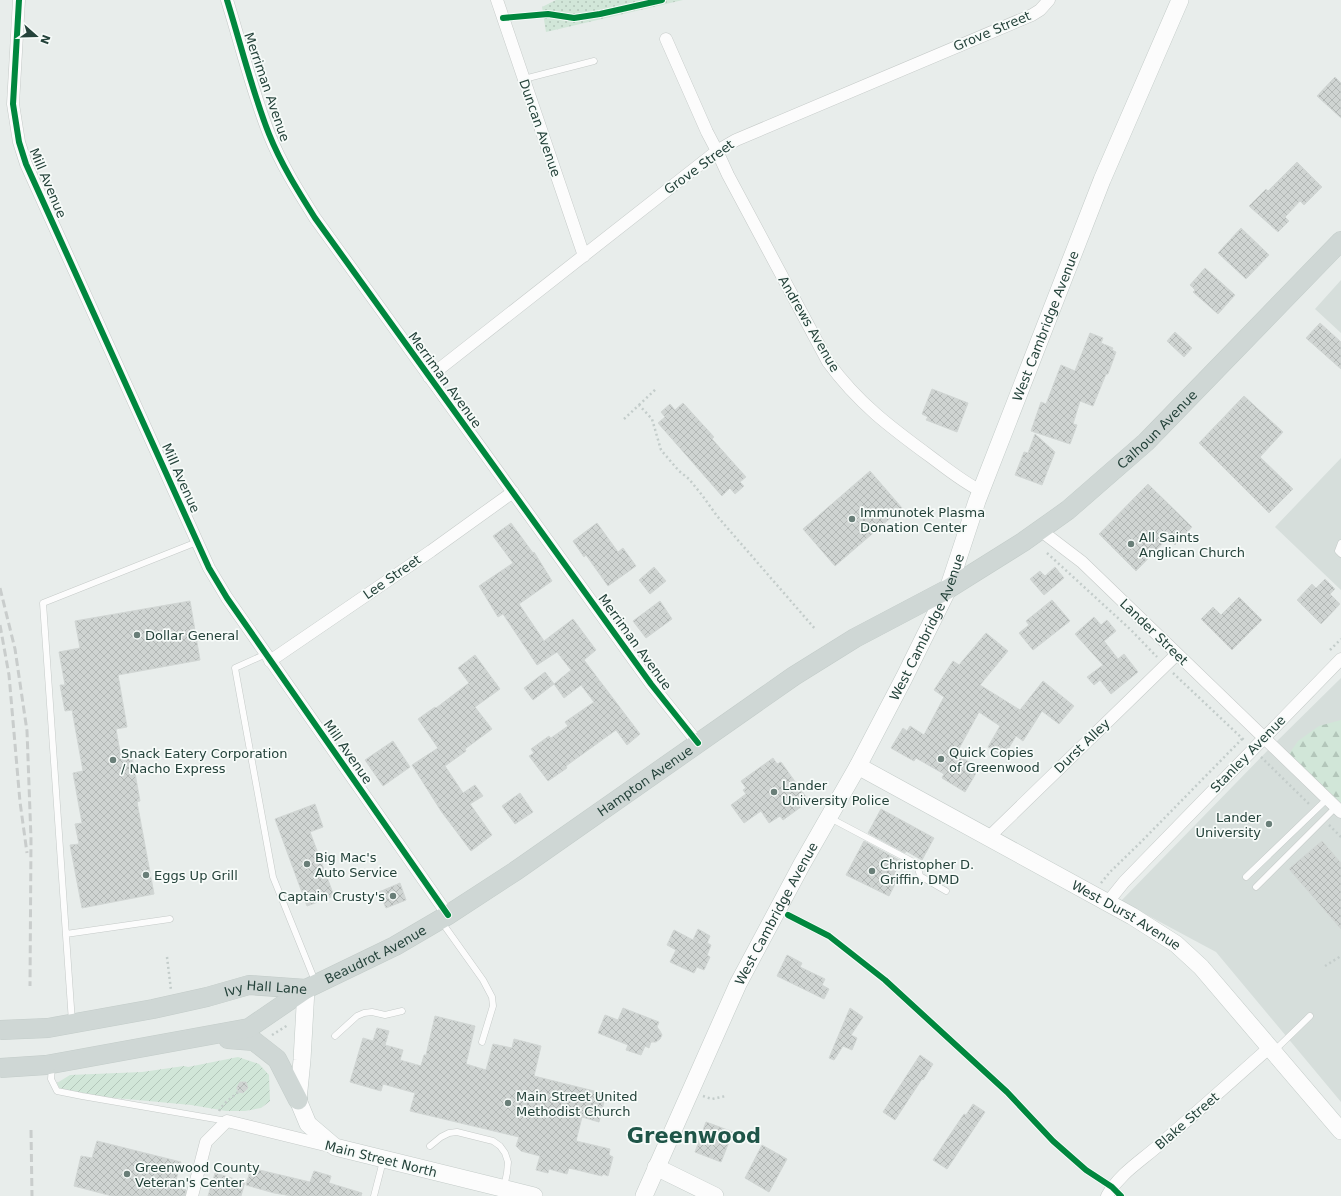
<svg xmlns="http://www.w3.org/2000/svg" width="1341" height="1196" viewBox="0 0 1341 1196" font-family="'DejaVu Sans',sans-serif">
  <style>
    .built { fill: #d6dedb }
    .grass { fill: url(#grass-dots) }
    .forest { fill: url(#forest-firs) }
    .garden { fill: url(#garden-furrows) }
    .building { fill: url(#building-cross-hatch); stroke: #d1d6d4 }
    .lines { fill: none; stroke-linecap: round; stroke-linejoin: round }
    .lane-casing { stroke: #c5cac8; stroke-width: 7 }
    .street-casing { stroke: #c5cac8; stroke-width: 13 }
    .secondary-casing { stroke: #c3cbc8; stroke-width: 18 }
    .primary-casing { stroke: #c3ccc9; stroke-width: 20 }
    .path { stroke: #c3ccca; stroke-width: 2.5; stroke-dasharray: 2 3; stroke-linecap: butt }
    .lane { stroke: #fcfcfc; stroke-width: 6 }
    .street { stroke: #fcfcfc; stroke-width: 12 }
    .secondary { stroke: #fcfcfc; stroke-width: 17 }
    .primary { stroke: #cfd7d5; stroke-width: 19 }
    .rail { stroke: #c9cdcc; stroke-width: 3; stroke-dasharray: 8 4; stroke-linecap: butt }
    .primary-bridge-casing { stroke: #c3ccc9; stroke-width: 20; stroke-linecap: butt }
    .primary-bridge { stroke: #cfd7d5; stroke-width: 19 }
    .cycleway-casing { stroke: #f7fbf9; stroke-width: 8 }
    .cycleway { stroke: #00873e; stroke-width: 6 }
    .poi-dot { fill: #697e78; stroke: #f7fbf9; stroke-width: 1.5 }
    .labels { text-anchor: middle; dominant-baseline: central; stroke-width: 3.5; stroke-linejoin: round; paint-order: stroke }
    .street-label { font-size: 13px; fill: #24423a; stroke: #f7fbf9 }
    .poi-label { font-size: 13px; fill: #24423a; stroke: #f7fbf9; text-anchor: start }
    .town-label { font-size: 21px; font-weight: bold; fill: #1f5548; stroke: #f7fbf9 }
  </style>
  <defs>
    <pattern id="grass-dots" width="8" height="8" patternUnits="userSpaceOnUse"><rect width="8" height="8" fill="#d1e6d8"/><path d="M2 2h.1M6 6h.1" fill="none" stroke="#b3c6ba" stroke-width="1.8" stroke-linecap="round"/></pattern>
    <pattern id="forest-firs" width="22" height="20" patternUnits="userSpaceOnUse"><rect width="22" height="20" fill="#d1e6d8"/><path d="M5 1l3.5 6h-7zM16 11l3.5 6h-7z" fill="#b3c6ba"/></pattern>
    <pattern id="garden-furrows" width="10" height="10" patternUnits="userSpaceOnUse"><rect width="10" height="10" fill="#d1e6d8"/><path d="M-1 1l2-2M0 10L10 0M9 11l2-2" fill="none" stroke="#b3c6ba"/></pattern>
    <pattern id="building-cross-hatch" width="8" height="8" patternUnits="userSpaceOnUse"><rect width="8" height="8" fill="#cfd4d2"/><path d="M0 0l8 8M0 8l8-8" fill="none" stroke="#b2b7b5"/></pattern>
  </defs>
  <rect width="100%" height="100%" fill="#e8edeb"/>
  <path class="built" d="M1341,280v53l-26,-24z
    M1341,458v132l-66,-63z
    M1341,678v424l-125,-150 -95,-51 151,-155z"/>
  <path class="grass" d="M556,0h127l-137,32 -4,-25z"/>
  <path class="forest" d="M1341,720v83l-52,-49 9,-13 21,-15z"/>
  <path class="garden" d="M238,1057l21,7 10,11 1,26 -9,7 -16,3h-19l-35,-6 -129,-12 -5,-10 13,-8 72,-3 42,-6 4,1z"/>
  <path class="building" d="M1335,77l6,6v35l-24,-22z
    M1297,162l25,25 -18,18 -4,-4 -15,16 4,4 -11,11 -29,-26 17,-17 2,2z
    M1241,228l28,27 -23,24 -28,-26z
    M1205,268l30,27 -17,19 -25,-22 2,-2 -5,-5z
    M1320,323l21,19v27l-35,-31z
    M1175,332l17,16 -8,9 -17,-16z
    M1090,333l13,5 -2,5 12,5 -1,2 4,2 -8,22h-2l-13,32 -13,-5 -7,23 4,1 -7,19 -39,-13 10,-29 5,2 15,-39 14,6z
    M932,389l36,14 -11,29 -31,-12 2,-3 -6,-3z
    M1244,396l39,36 -23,25 33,32 -24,24 -70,-70z
    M683,403l31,34 -2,2 34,38 -6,5 4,4 -9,8 -5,-6 -8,8 -64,-73 7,-6 -4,-5 9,-8 5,6z
    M1035,434l20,18 -13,33 -27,-10 9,-23 4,1z
    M870,471l32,37 -67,58 -32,-37z
    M1148,484l44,43 -17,18 -7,-7 -32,33 -37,-37z
    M511,523l22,30 1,-1 18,29 -33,23 25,37 29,-22 23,31 -12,10 56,74 -13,11 -11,-15 -50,36 1,2 -19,13 -19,-25 5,-3 -3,-4 18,-13 2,2 17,-12 -3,-4 29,-20 -13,-17 -17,13 -10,-14 17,-14 -14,-18 -20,13 -34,-51 -5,3 -19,-31 34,-23 -20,-27z
    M597,523l21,29 5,-4 13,18 -28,20 -22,-31 -2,2 -11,-16z
    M654,567l12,14 -16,13 -11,-14z
    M1055,567l9,11 -20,17 -14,-16 10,-8 5,5z
    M1325,579l10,10 -5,5 10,10 -19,20 -24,-24 15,-16 4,4z
    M1239,597l23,23 -30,30 -31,-31 12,-12 8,8z
    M1052,600l18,21 -37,29 -14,-17 10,-8 -3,-4z
    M190,601l10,59 -82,15 9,52 -11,2 5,29 11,-2 8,45 -3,1 17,92 -72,14 -12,-63 9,-1 -4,-20 7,-1 -9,-50 10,-2 -11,-61 -7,1 -5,-26h5l-6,-33 21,-4 -5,-27z
    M660,601l12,18 -26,19 -13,-17z
    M1094,617l7,8 6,-5 9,11 -12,10 14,18 6,-5 14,18 -27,22 -11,-14 -6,5 -7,-8 16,-12 -28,-31z
    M986,633l22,18 -28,34 40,25 23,-29 31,25 -15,18 -17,-13 -19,30 -7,-5 -12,20 -16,-9 12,-21 -21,-14 -23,42 23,14 -14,24 -23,-14 2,-4 -28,-16 -2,3 -23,-13 12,-20 4,3 3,-5 14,9 20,-38 -10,-7 19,-29 6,4z
    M475,655l25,34 -25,18 17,22 -27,20 1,2 -21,15 18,27 12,-8 8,11 -13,8 22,31 -21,16 -30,-40 -29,-46 26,-17 -20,-29 17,-12 1,1 33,-25 -11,-15z
    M545,672l9,12 -21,16 -9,-12z
    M393,741l17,26 -27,19 -18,-26z
    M773,758l4,6 4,-2 28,39 -26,19 -3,-4 -11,7 -8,-12 -17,12 -13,-18 15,-11 -3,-4 3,-2 -5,-7z
    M520,793l13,19 -18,12 -13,-18z
    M315,804l8,23 -13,5 24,64 -27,10 -32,-87z
    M881,809l53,29 -12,22 -16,-9 -1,2 -37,-20z
    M864,841l37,20 -9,17 5,2 -8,16 -43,-21z
    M1322,841l19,22v66l-52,-60z
    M400,883l6,17 -20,8 -7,-16z
    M698,929l12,7 -3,7 4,2 -4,10 3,2 -6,13 -7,-3 -3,6 -24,-11 6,-12 -9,-5 7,-15 19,10z
    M787,955l15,8 -2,4 25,12 -3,6 7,4 -5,10 -47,-23z
    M623,1008l36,14 -2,5 3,4 2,4 -2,4 -4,3h-5l-2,6 -4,-2 -4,9 -15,-5 2,-5 -30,-12 7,-18 13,5z
    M850,1008l13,9 -12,18 6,3 -5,12 -9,-4 -9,14 -5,-2z
    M435,1016l40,10 -9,38 20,6 7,-26 19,4 2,-9 27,7 -7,30 72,18 -7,28 -17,-5 -6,24 34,8 -1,6 4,2 -5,19 -5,-2 -1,2 -33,-8 -2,6 -18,-5 -1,4 -12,-3 4,-14 -19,-5 -5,-5 3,-9 -109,-26 5,-18 -32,-9 -2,7 -31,-9 13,-44 10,3 4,-13 12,3 -4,14 18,5 -3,10 21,6 3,-11h2z
    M920,1055l13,9 -10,16 -1,-1 -27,41 -12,-8z
    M240,1082h6l2,6 -5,5 -4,-1 -2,-3v-2z
    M973,1104l12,8 -38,57 -14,-9 31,-46 2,1z
    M706,1122l27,10 -12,30 -26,-10z
    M97,1141l84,21 -7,25 12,3 -1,6h-73l-38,-10 7,-30 11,2z
    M762,1145l25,14 -18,33 -24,-14z
    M251,1168l59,14 4,-11 17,5 -2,7 33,10 -1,3h-69l-18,-3 -28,-8z
    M215,1173l30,9 -4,14h-33z"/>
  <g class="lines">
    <defs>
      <path id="lane" d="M524,79l70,-18
        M1341,543l-3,8 3,3
        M266,654l-31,14 38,209 42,104
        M830,818l87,46 3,12 26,15
        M1246,877l81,-78
        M1256,887l80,-80
        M441,921l42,59 9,17 1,9 -11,36
        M66,934l104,-15
        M72,1022l-29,-419 154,-61
        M335,1036l22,-20 7,-3 8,-1 13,3 17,-4
        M1274,1051l36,-35
        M52,1066l-1,13 6,12 25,5 145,25
        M430,1146l11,-9 8,-4 8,-1 36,9 7,5 5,7 3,9 -1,11 -3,14
        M374,1196l9,-35"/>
      <path id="street" d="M19,0l-6,104 6,38 7,22 183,404 18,30 221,317
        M227,0c14,45 25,91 42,134 12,30 29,57 46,84l336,466 47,59
        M497,0l87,256
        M666,39l41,93 10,19 11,24 100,187c30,41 62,65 103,95 16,12 32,25 50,34
        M429,377l288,-226 19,-11 296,-125 8,-5 9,-10
        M1040,530l42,32 259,250
        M270,661l161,-110 82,-59
        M988,838l189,-184
        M1107,903l17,-21 217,-223
        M192,1196l14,-54 21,-21 106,26
        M1107,1196c12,-22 34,-35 52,-51 37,-32 74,-65 111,-98"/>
      <g id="secondary">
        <path id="s1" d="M858,766l274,150 44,28 25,23 140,164"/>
        <path d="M306,989l-4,71 -4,40 10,24 27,23 199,49"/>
        <path d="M656,1167l59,29"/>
        <path id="s2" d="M644,1196l94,-212 64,-120 56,-98 46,-88 44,-89 29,-88 125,-321 78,-180"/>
      </g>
      <g id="primary">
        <path id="s3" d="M48,1028l105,-19 54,-12 42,-12 57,4"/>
        <path d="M228,1039l26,2 23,18 21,41"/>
        <path id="s4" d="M46,1065l203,-37 57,-39 89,-43 53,-31 69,-45 277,-194 61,-38 93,-49 75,-47 45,-32 78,-68 195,-201"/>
      </g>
    </defs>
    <use href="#lane" class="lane-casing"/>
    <use href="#street" class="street-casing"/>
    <use href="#secondary" class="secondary-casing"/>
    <use href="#primary" class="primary-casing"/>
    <path class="path" d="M639,405l18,-17
      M624,419l15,-14 13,14 9,31 18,21 10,8 13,16 15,21 99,114
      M1047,553l84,77 26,27
      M1330,650l11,-11
      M1173,673l72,68
      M1261,757l48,47
      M1329,825l12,12
      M1101,883l9,-11 30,-29 102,-104
      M167,957l4,33
      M1325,966l16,-10
      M272,1035l16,-10
      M703,1096l9,3 14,-3
      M219,1111c5,-9 13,-13 20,-20"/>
    <use href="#lane" class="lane"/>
    <use href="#street" class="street"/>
    <use href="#secondary" class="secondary"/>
    <use href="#primary" class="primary"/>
    <path class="rail" d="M0,588l15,61 12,82 4,108 -1,147
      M0,625l9,50 11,127 7,51
      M31,1130l1,66"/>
    <defs>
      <path id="primary-bridge" d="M0,1030l48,-2
        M0,1068l46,-3"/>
    </defs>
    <use href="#primary-bridge" class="primary-bridge-casing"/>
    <use href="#primary-bridge" class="primary-bridge"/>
    <defs>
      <path id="cycleway" d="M19,0l-6,104 6,38 7,22 183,404 18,30 221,317
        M227,0c14,45 25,91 42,134 12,30 29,57 46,84l336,466 47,59
        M503,18l45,-4 26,4 26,-4 62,-14
        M788,915l41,21 56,44 122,112 46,49 33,29 26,17 9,9"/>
    </defs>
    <use href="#cycleway" class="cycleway-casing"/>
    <use href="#cycleway" class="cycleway"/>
  </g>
  <g class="poi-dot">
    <circle cx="852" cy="519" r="4"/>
    <circle cx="1131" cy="544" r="4"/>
    <circle cx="137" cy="635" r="4"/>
    <circle cx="941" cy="759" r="4"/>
    <circle cx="113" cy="760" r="4"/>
    <circle cx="774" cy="792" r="4"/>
    <circle cx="1269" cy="824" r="4"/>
    <circle cx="307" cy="864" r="4"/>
    <circle cx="872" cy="871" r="4"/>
    <circle cx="146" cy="875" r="4"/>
    <circle cx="393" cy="896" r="4"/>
    <circle cx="508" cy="1103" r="4"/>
    <circle cx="127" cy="1174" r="4"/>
  </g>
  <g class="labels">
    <g class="street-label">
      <text transform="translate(992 31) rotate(-23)">Grove Street</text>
      <text transform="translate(267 87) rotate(71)">Merriman Avenue</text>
      <text transform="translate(540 128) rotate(71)">Duncan Avenue</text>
      <text transform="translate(699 167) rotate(-36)">Grove Street</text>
      <text transform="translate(48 183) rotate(67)">Mill Avenue</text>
      <text transform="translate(809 324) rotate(60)">Andrews Avenue</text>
      <text stroke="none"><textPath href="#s2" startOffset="960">West Cambridge Avenue</textPath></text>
      <text transform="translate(445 380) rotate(54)">Merriman Avenue</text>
      <text stroke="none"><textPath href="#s4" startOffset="1297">Calhoun Avenue</textPath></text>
      <text transform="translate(181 478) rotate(66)">Mill Avenue</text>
      <text transform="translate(392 577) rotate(-35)">Lee Street</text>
      <text stroke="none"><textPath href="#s2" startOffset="636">West Cambridge Avenue</textPath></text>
      <text transform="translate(1154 632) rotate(44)">Lander Street</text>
      <text transform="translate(635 642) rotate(54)">Merriman Avenue</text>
      <text transform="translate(1082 746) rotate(-44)">Durst Alley</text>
      <text transform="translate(348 752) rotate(55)">Mill Avenue</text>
      <text transform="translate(1248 754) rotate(-46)">Stanley Avenue</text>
      <text stroke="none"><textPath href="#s4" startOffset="674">Hampton Avenue</textPath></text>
      <text stroke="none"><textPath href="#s2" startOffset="312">West Cambridge Avenue</textPath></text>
      <text stroke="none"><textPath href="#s1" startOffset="307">West Durst Avenue</textPath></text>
      <text stroke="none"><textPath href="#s4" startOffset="353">Beaudrot Avenue</textPath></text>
      <text stroke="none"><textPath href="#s3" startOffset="222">Ivy Hall Lane</textPath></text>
      <text transform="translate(1187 1121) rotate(-41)">Blake Street</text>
      <text transform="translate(381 1159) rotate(14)">Main Street North</text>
    </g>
    <g class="poi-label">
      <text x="860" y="512">Immunotek Plasma<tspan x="860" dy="15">Donation Center</tspan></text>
      <text x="1139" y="537">All Saints<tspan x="1139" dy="15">Anglican Church</tspan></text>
      <text x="145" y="635">Dollar General</text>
      <text x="949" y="752">Quick Copies<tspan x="949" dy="15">of Greenwood</tspan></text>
      <text x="121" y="753">Snack Eatery Corporation<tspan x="121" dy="15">/ Nacho Express</tspan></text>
      <text x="782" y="785">Lander<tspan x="782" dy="15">University Police</tspan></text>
      <text x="1261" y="817" text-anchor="end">Lander<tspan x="1261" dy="15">University</tspan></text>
      <text x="315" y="857">Big Mac's<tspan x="315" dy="15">Auto Service</tspan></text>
      <text x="880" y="864">Christopher D.<tspan x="880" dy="15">Griffin, DMD</tspan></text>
      <text x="154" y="875">Eggs Up Grill</text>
      <text x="385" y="896" text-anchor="end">Captain Crusty's</text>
      <text x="516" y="1096">Main Street United<tspan x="516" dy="15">Methodist Church</tspan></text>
      <text x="135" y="1167">Greenwood County<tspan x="135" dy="15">Veteran's Center</tspan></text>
    </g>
    <g class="town-label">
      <text x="694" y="1136">Greenwood</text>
    </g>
  </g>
  <g transform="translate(36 36) rotate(110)" stroke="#f7fbf9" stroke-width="3" paint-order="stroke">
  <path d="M0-3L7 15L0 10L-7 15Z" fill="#24423a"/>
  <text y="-6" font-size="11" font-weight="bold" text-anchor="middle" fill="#24423a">N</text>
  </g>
</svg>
